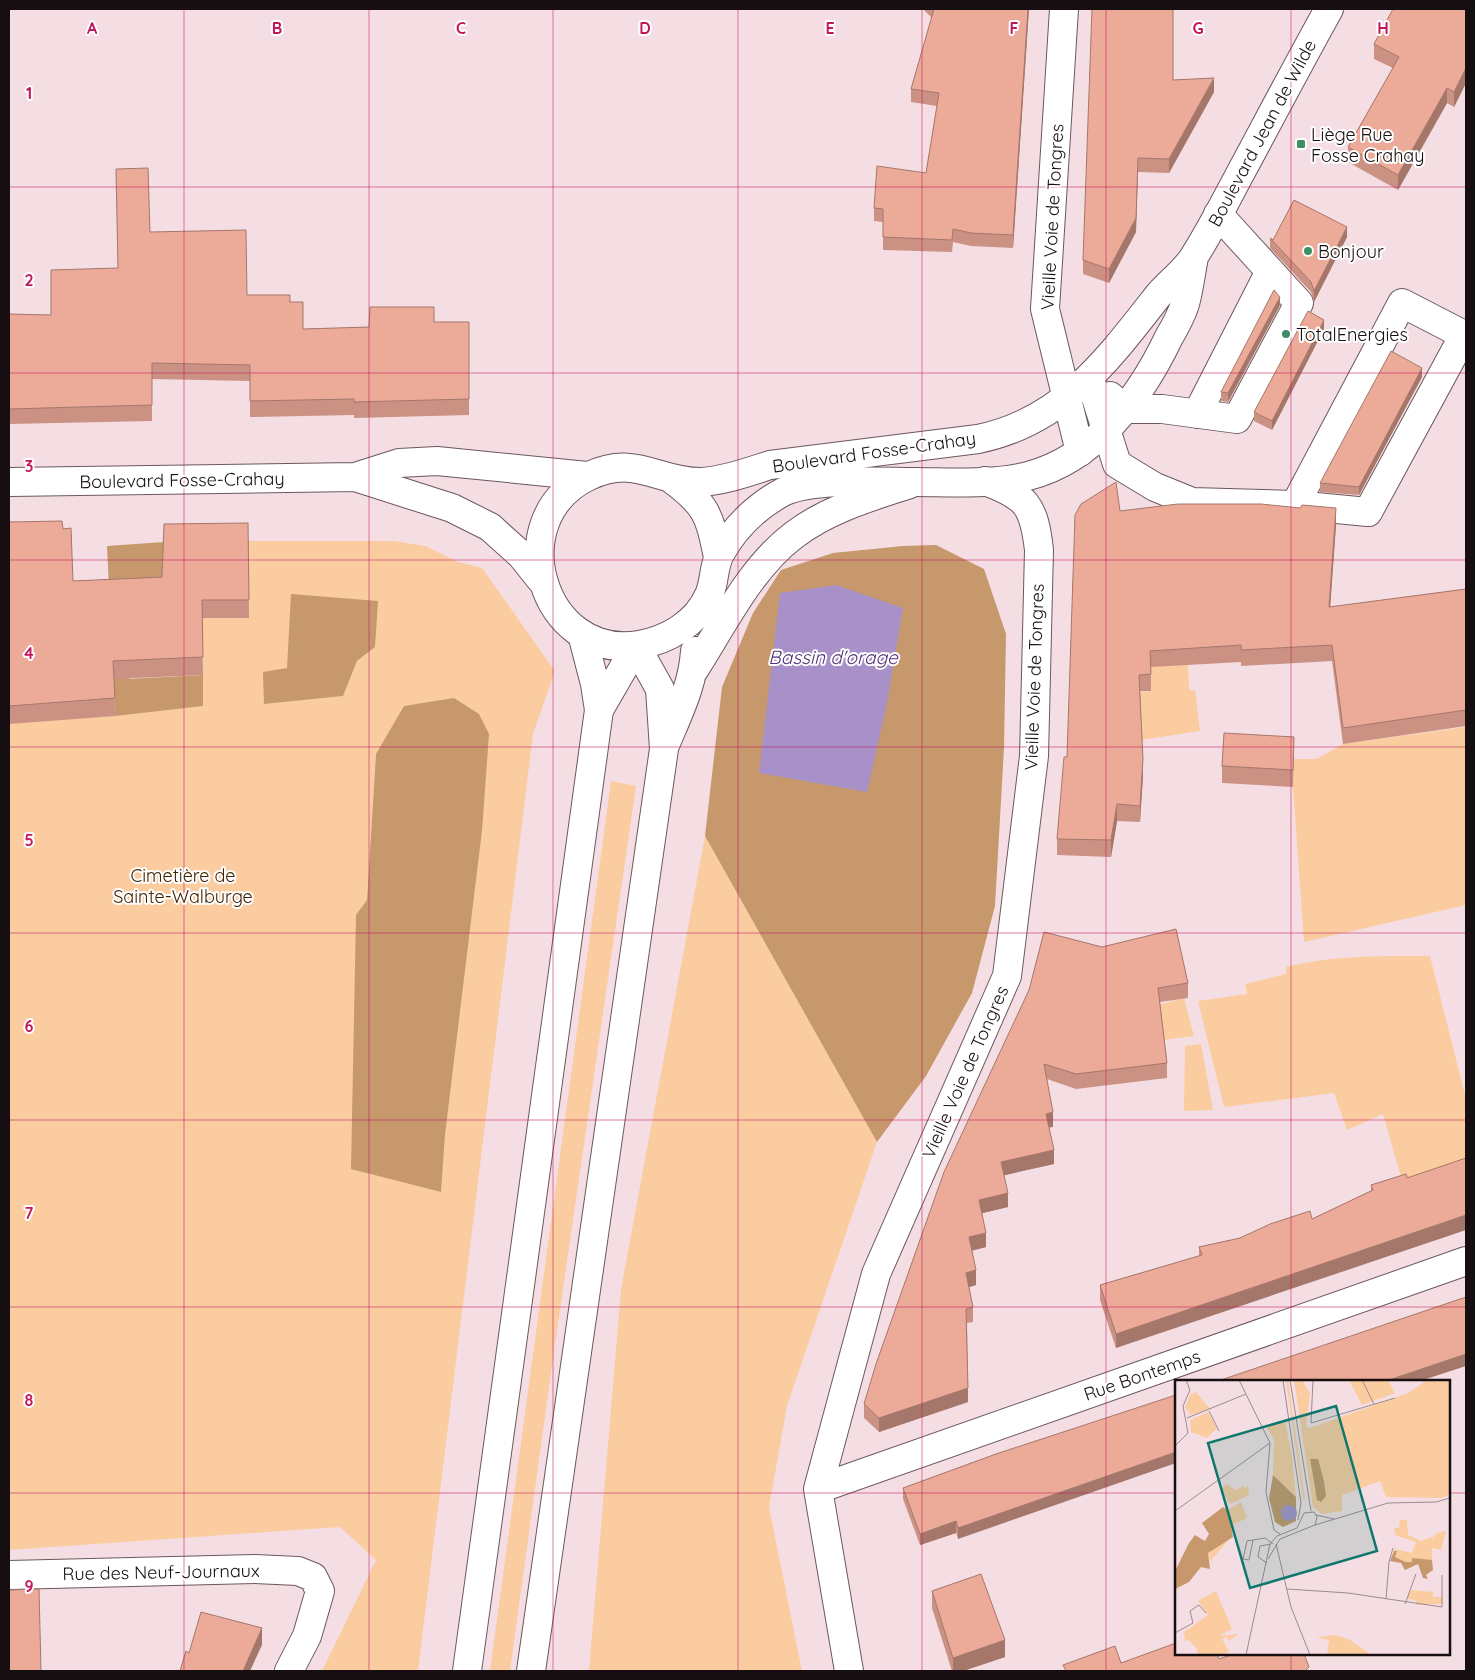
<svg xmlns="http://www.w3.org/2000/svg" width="1475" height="1680" viewBox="0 0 1475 1680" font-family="Quicksand,sans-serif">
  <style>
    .green { fill: #facca0; fill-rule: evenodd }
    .forest { fill: #c6986b }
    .water { fill: #a891c8 }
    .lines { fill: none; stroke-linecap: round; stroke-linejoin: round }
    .minor-casing { stroke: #6b585c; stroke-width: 30 }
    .major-casing { stroke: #6b585c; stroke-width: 30 }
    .minor { stroke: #fff; stroke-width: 28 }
    .major { stroke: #fff; stroke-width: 28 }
    .wall { fill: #cb9284 }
    .shaded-wall { fill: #a5776b }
    .building { fill: #ecaa99; stroke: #a5776b }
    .grid { fill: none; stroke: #c2185b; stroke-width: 1; stroke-opacity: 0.55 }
    .poi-dot { fill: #3a9063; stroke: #fff; stroke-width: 2 }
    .labels { text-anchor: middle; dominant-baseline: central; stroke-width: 4; stroke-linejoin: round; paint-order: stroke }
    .street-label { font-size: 18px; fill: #160e10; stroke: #fff }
    .poi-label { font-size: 18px; fill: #160e10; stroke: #fff; text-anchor: start }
    .park-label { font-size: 18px; fill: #412300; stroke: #fff }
    .water-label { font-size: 19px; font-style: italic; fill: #523376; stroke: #fff }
    .inset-road { fill: none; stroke: #9c8b8f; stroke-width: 1 }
    .view { fill: #0f766e; fill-opacity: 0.15; stroke: #0f766e; stroke-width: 2.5 }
    .inset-edge { fill: none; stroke: #160e10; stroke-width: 2.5 }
    .grid-label { font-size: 16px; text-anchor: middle; font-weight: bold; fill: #c2185b; stroke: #fff; stroke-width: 4; stroke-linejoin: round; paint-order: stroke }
  </style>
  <rect width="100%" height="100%" fill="#f5dee3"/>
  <path class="green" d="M248,541h146l31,5 33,16 24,6 73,103 -22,63 -115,937h-96l54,-111 -36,-33 -331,23v-826l194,-18v-105zM375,647l-18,14 -14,35 -79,8 23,-36zM376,753l106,78 -37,304 -4,57 -85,-277 11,-15z
    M1150,664h38l1,26h6l5,41 -59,9 -11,-48 21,-1z
    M1466,727v178l-162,37 -11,-155 1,-28h23l26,-15z
    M611,781l25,5 -82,565 -44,320h-20z
    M705,836l172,306 -90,264 -18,101 33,164h-213l32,-382z
    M1430,956l36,143v67l-62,22 -21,-74 -36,16 -13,-37 -110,14 -26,-106 49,-7 -2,-10 41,-10v-7c47,-12 95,-11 144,-11z
    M1184,998l10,38 -31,4 -44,-24z
    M1201,1044l12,66 -29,1 1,-65z"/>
  <path class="forest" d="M164,542l39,59v57l-76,21 76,-4v31l-88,10 -8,-170z
    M936,545l48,24 22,65 -2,114 -9,158 -23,87 -46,83 -49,66 -172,-306 17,-149 31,-74 28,-43 52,-17 70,-7z
    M291,594l87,7 -3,46 -18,14 -14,35 -79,8 -1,-32 24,-4z
    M454,698l25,16 10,20 -7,97 -37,304 -4,57 -90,-23 5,-254 11,-15 9,-146 28,-48z"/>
  <path class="water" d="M836,585l67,23 -16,95 -20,89 -108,-19 21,-180z"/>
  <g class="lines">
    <defs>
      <path id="minor" d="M1064,9l-19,300 35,143
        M1090,379l27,85 38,23 37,15 103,3 107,-202 62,32 -96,177 -73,-7
        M1110,396l15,13h37l75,10 62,-116 -81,-89
        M1197,414l73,-143
        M355,477l44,-14 38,-2 150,15
        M9,482l346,-5 97,31 38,19 31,28 20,25
        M694,670c29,-45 56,-102 100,-135 34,-26 76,-38 116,-51
        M666,743c13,-31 27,-59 29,-92
        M818,1489l648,-228
        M9,1575l246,-6 43,2 15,6 7,14 -13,45 -18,35
        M531,1671l133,-922 -4,-60 -24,-43
        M849,1671l-31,-182 58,-215 131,-298 27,-220 5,-206c-5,-44 -12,-54 -54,-69"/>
      <path id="major" d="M1194,257c-3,16 -5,32 -9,47 -4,12 -10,23 -16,33 -28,59 -74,122 -141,139 -36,9 -77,6 -114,6 -33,0 -102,-4 -131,10 -26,14 -49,36 -63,62 -7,13 -5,28 -11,41 -12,28 -41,45 -70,50 -97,16 -140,-127 -50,-169 47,-22 68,6 111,6 23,-1 48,-10 70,-17l208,-26c84,-17 129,-78 179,-142 11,-14 29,-26 38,-42 17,-27 31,-55 46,-83 29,-54 58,-109 88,-163
        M670,478c37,27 39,36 48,79
        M599,710l37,-64
        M467,1671l132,-961 -4,-26 -13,-50"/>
    </defs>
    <use href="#minor" class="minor-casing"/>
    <use href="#major" class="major-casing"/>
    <use href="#minor" class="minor"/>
    <use href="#major" class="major"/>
  </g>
  <path class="wall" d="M923,9h106l-16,239 -42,-2 -18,-4 -1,10 -69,-2v-28l-9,-1v-13l52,-35 11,-67 -26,-4v-13l21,-71z
    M1466,9v74l-12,24 -7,-4 -49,87 -50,-28v-15l45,-79 -19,-9v-15z
    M1173,80l41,12 -45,81 -31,-1 -2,60 -27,51 -26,-9v-14z
    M116,169l34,63 97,63 43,7 13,27 66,-2 65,-5h35v93l-115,3v-3l-104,2v-36l-98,-2v42l-143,3v-110l42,1 67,-47z
    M1347,237l-33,65 -3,-10 -41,-44v-10l3,2z
    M1280,305l-52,97 -7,-1v-9z
    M1324,329l-52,101 -18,-9v-9z
    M1422,377l-63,118 -39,-3v-9z
    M1120,511l216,14 -6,82 136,-18v137l-123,18 -11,-83 -91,5v-4l-90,5v24h-11l3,85 -3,46 -23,-1 -6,36 -54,-2v-16l10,-82z
    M9,522l54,7 10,52 89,-4 86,-54 1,95h-47l1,57 -89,4 1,37 -106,8z
    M1294,754l-1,33 -71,-4v-17z
    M1188,983v15l-28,4 7,61v15l-91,11 -29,-10 6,48h-4l5,37 -50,11 4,32 -26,6 4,34 -14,4 4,34 -7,2 4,20v15l-6,1 1,79 -89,30 -15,-14v-14l165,-414z
    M1406,1174l-290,174 -16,-48v-15l99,-29v-9l41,-9 72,-19 59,-28v-6z
    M996,1454l-38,85 -2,-6 -36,12 -17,-46v-11z
    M932,1591l73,66 -42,14h-11l-20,-63z"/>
  <path class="shaded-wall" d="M1028,9h1l-16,239v-13z
    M1466,68v15l-12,24v-15z
    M1214,78v14l-45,81v-14z
    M1447,88v15l-49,87v-15z
    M1138,158l-2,74 -27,51v-14z
    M1347,227v10l-33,65v-11z
    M1280,297v8l-52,97v-9z
    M1324,320v9l-52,101v-9z
    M1422,368v9l-63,118v-8z
    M1336,508v17l-7,99v-17z
    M1143,759v17l-3,46v-16z
    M1117,804v17l-6,36v-17z
    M1053,1112v15l-7,1v-14z
    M1054,1150v14l-53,12v-14z
    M1008,1193v14l-29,7v-14z
    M1466,1215v15l-350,118v-14z
    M986,1233v14l-17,4v-14z
    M976,1270v15l-10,3v-15z
    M1466,1354v12l-46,15h-34z
    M968,1388v14l-89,30v-14z
    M1176,1452v11l-218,76v-11z
    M956,1521v12l-36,12v-11z
    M262,1628v17l-12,26h-7z
    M1005,1640v17l-42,14h-10v-13z"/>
  <path class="building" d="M934,9h94l-15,226 -42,-2 -18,-4 -1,11 -69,-3v-28l-9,-1 3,-42 49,7 13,-80 -28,-4z
    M1092,9h81v71l41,-2 -45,81 -31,-1 -2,60 -27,51 -26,-9z
    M1393,9h73v59l-12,24 -7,-4 -49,87 -50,-28 51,-90 -25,-13z
    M148,168l2,64 96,-2 1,65h43v7h13v27l66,-2 1,-20h64v15h35v77l-115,3v-3l-104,2v-36l-98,-2v42l-143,4v-95l42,1v-45l67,-2 -2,-99z
    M1294,200l53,27 -33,64 -3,-9 -41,-44 3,2z
    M1274,290l6,7 -52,96 -7,-1z
    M1308,311l16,9 -52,101 -18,-9z
    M1391,351l31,17 -63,119 -39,-4z
    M1116,482l4,29 58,-7h83l39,4 2,-3 34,3 -7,99 137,-18v121l-123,18 -11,-83 -91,5v-5l-91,6 1,23 -12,1 4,84 -3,47 -23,-2 -6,36 -54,-1 7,-82h3l8,-242 6,-11z
    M62,521l1,8 8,-1 2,53 89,-4 2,-53 84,-1 1,77h-47l1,57 -90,4 2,37 -106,8v-184z
    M1224,733l70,4 -1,33 -71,-4z
    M1176,929l12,54 -30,5 9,75 -91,11 -32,-10 9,48 -7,2 8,36 -53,12 7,31 -29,7 7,33 -17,4 7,33 -10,3 7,34 -7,2 2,79 -89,30 -15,-14 12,-40 68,-192 85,-182 15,-58 58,15z
    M1466,1158v57l-350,119 -16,-49 102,-30 -3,-8 41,-9 30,-14 40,-13 2,8 61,-29 -2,-5 35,-11 1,4z
    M1466,1297v57l-80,27h-168z
    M1176,1395v57l-218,76 -2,-7 -36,13 -17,-46 93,-34z
    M981,1574l24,66 -52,18 -21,-67z
    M39,1589l2,82h-32v-81z
    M201,1612l61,16 -19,43h-63l6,-20 3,2z
    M1176,1643v11h41l2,5 15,-5h70l5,13 -4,4h-239l-3,-6 52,-19 6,17z"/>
  <path class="grid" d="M184,9v1662M369,9v1662M553,9v1662M738,9v1662M922,9v1662M1106,9v1662M1291,9v1372M9,187h1457M9,373h1457M9,560h1457M9,747h1457M9,933h1457M9,1120h1457M9,1307h1457M9,1493h1167M1449,1493h17M1291,1654v17"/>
  <g class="poi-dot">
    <rect x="1296" y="139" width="10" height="10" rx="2.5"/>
    <circle cx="1308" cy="251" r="5"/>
    <circle cx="1286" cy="334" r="5"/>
  </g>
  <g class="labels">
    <g class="street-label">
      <text transform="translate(1262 133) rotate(-62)">Boulevard Jean de Wilde</text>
      <text transform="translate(1052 217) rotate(-87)">Vieille Voie de Tongres</text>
      <text transform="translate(874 452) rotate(-8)">Boulevard Fosse-Crahay</text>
      <text transform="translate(182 480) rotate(-1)">Boulevard Fosse-Crahay</text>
      <text transform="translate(1034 677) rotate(-88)">Vieille Voie de Tongres</text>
      <text transform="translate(965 1072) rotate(-66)">Vieille Voie de Tongres</text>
      <text transform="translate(1142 1375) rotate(-19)">Rue Bontemps</text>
      <text transform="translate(161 1572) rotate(-1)">Rue des Neuf-Journaux</text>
    </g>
    <g class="poi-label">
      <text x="1311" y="134">Liège Rue<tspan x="1311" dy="21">Fosse Crahay</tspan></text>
      <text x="1318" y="251">Bonjour</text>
      <text x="1296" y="334">TotalEnergies</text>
    </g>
    <g class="park-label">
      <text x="183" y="875">Cimetière de<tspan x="183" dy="21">Sainte-Walburge</tspan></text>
    </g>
    <g class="water-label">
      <text x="833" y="657">Bassin d'orage</text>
    </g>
  </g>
  <g transform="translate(1175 1380)">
    <rect width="275" height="275" fill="#f5dee3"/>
    <path d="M111,0h2l17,119h-2zM119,0h8l8,13 -4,33 4,2 98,-35 19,-13h23v114l-7,4 -57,-1 -6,-16 -38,14v16l-20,3 -9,-7zM135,80l13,23 -8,9zM174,0h39l7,13 -33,12zM21,12l14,17 -20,6 -5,-8 6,-13zM33,32l9,16 -10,10 -16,-6 -1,-12zM110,42l7,33 4,42 -23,-22 1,-35 -8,-14zM52,104l8,6 9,-4 2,3 2,-4 1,10 -19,9 -9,-15zM66,122l6,16 -15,7 -4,-15zM225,140h7l1,15 13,6 12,-5 -1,6 4,-9 10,-2 -5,19 -9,-2v12l-5,1 -14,-3 -1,4h-6l-11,-5 -1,-8 18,4 4,-11 -21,-7 -1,-7h5zM55,158l-19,23h-1l-2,-8zM236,210l22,2v5h10v7l-27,1v-5l-9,-1zM41,211l16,38 -13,7 19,-2 -9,7 -2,-4 -5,2 7,12 -7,4h-25v-6l-8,-9 -4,1 -1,-9 24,-17 -10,-14zM161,255l14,5 22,15h-45l2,-15 -13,-3z" fill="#facca0" fill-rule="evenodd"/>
    <path d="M135,79h8l6,22 2,15 -5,6 -4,-2zM98,95l23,22v24l-13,6 -8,-5 -6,-24zM48,127l5,3 5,27 -25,16 2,16 -9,-2 -12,15 -14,7v-18l14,-28 6,-8 10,6 4,-7 -7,-11zM219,171h3l-2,6 11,5h6v-4l20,2 1,10 -7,5 2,4 -5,-1 -5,-14 -13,6 -4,-7 -11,-2z" fill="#c6986b"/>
    <path d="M106 133a8 8 0 1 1 16 0a8 8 0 1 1-16 0Z" fill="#a891c8"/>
    <path class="inset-road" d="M64,0l31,63 -4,49 8,38 6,4M108,0l18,123 -3,17M115,0l21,131M138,0l-2,43 84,-25M187,0l12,24M34,31l10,20M12,38l59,-24M0,66l13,-13 -5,-27 7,-16 -4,-10M0,131l95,-68M141,135l18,4M140,145l73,-22 48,-1 14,-4M78,160l-6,1 -4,18 6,1 4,-20 12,-2 8,6M101,164l15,63 19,48M92,183l-9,-6 2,-11 11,-2M112,209l61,4 94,14v-32M211,219l3,-37 4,-14M230,224l11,-30M0,253l18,-10 -3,-12 9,-6 7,8M71,275l24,-111 7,-8 20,-8 7,-15 10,-1 3,5 -2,8 -35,14 -12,20"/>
    <path class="view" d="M161,26l41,145 -127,37 -42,-145z"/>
    <rect width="275" height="275" class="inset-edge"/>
  </g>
  <g class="grid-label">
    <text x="92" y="34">A</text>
    <text x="277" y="34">B</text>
    <text x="461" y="34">C</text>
    <text x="645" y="34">D</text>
    <text x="830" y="34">E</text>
    <text x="1014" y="34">F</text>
    <text x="1198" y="34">G</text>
    <text x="1383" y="34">H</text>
    <text x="29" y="99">1</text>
    <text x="29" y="286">2</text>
    <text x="29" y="472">3</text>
    <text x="29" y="659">4</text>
    <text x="29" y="846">5</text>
    <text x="29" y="1032">6</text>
    <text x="29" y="1219">7</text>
    <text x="29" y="1406">8</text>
    <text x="29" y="1592">9</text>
  </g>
  <rect width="1475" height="1680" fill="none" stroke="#160e10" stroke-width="20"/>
</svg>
